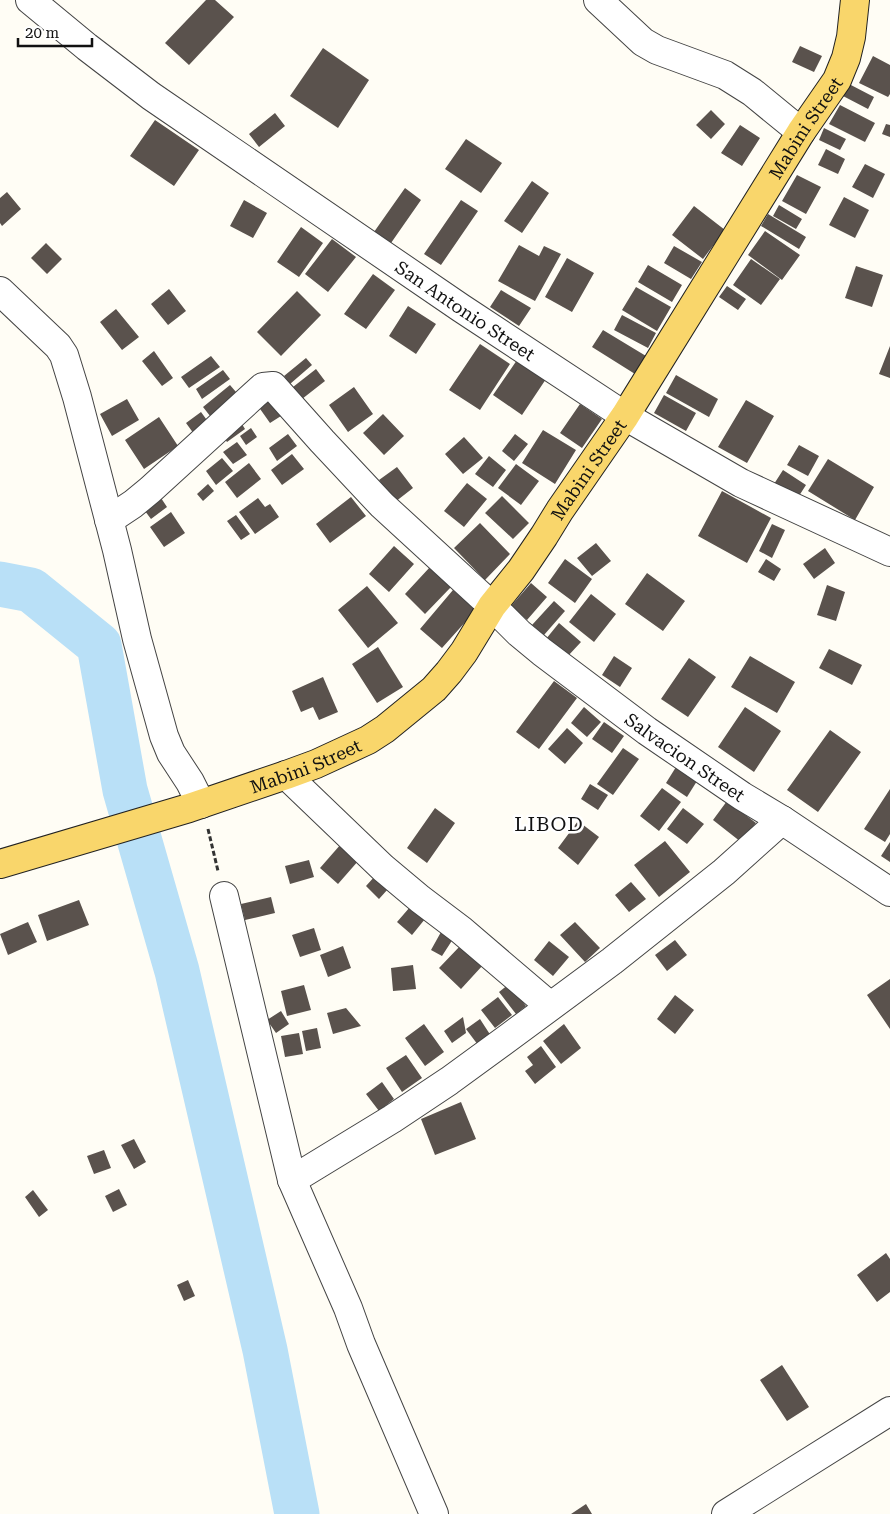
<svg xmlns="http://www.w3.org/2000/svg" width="890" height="1514" viewBox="0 0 890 1514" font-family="'Roboto Serif',serif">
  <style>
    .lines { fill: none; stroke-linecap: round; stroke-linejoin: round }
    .river { stroke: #b9e0f7; stroke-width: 45 }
    .building { fill: #5a524d }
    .minor-casing { stroke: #444; stroke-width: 30 }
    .major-casing { stroke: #222; stroke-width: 30 }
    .path { stroke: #333; stroke-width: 3; stroke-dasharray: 5 2.5; stroke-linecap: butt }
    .minor { stroke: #fff; stroke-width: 28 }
    .major { stroke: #f9d66b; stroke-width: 28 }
    .labels { text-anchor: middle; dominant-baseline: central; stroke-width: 5; stroke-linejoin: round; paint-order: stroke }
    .street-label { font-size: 18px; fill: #111; stroke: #fff }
    .quarter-label { font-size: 20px; letter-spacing: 1px; fill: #111; stroke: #fff }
  </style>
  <rect width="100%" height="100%" fill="#fffdf5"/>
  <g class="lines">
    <path class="river" d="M0,584l31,6 68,55 26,145 52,181 88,379 32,164"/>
  </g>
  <path class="building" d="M206,0h9l19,17 -45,48 -24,-22z
    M800,46l22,10 -8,16 -22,-10z
    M323,48l46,32 -31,48 -48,-32z
    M873,56l17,9v29l-2,3 -29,-14z
    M849,84l25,13 -6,12 -25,-13z
    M840,105l35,18 -10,19 -36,-18z
    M711,110l14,14 -14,15 -15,-14z
    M275,113l10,13 -26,21 -10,-13z
    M155,120l44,30 -25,36 -44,-30z
    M886,124l4,1v12l-8,-3z
    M740,125l20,13 -18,28 -21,-13z
    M824,128l22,11 -6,11 -21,-10z
    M466,139l36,24 -21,30 -36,-24z
    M826,149l19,10 -7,15 -20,-9z
    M865,164l20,10 -12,24 -21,-11z
    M797,175l24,12 -15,27 -24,-13z
    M532,181l17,12 -27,40 -18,-12z
    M405,188l16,12 -30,43 -17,-11z
    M7,192l14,17 -19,17 -2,-3v-25z
    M844,197l25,13 -14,28 -26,-13z
    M244,200l23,13 -14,25 -23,-12z
    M461,200l17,11 -37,54 -17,-11z
    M779,205l23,14 -6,10 -23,-13z
    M694,206l31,24 -22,29 -31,-24z
    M768,214l38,23 -7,12 -38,-23z
    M301,227l22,16 -24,34 -22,-15z
    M765,231l35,24 -18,25 -34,-25z
    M332,239l24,18 -28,35 -23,-18z
    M46,243l16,16 -15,15 -16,-16z
    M519,245l20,11 5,-10 17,8 -26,47 -37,-20z
    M674,246l28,16 -11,17 -27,-16z
    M567,258l27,15 -22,39 -27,-15z
    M751,259l29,20 -19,26 -28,-20z
    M648,265l34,20 -10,17 -34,-20z
    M856,266l27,9 -11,32 -27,-9z
    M373,274l22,16 -29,39 -22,-15z
    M727,286l19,13 -8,11 -19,-13z
    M636,287l35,20 -14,24 -35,-21z
    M169,289l17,22 -18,14 -17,-21z
    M501,290l30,18 -12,18 -29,-19z
    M297,291l24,24 -40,41 -24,-24z
    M408,306l28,18 -20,30 -27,-18z
    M116,309l23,28 -17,13 -22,-28z
    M622,315l34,18 -8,15 -34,-18z
    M603,330l43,26 -11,18 -43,-27z
    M480,344l30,20 -30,46 -31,-20z
    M890,346v32l-11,-4z
    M154,351l19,27 -11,8 -20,-25z
    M211,356l9,11 -31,21 -8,-11z
    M306,358l6,7 -22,19 -6,-8z
    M517,360l29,19 -24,36 -29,-20z
    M316,369l9,12 -23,18 -9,-12z
    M223,370l7,9 -28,20 -6,-10z
    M676,375l42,24 -9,18 -43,-24z
    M230,385l12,14 -28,22 -11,-14z
    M354,387l19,27 -25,18 -19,-27z
    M664,395l32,18 -10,18 -32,-18z
    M268,398l13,18 -11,7 -12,-17z
    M127,399l12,21 -27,16 -12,-22z
    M746,400l28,16 -27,47 -29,-16z
    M580,404l22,15 -20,29 -22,-15z
    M201,412l8,11 -15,11 -8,-11z
    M383,414l21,22 -20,19 -21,-22z
    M159,417l19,29 -34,23 -19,-29z
    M240,421l5,8 -18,13 -5,-7z
    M251,428l6,9 -11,8 -6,-9z
    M543,430l33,20 -21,34 -33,-21z
    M288,434l9,12 -20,15 -8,-13z
    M515,434l13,10 -14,17 -12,-10z
    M464,437l19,21 -20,16 -18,-20z
    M237,442l10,13 -14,9 -10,-12z
    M799,445l20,11 -11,20 -21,-11z
    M292,454l12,15 -22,16 -11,-15z
    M489,456l17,14 -13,17 -18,-13z
    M222,458l11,13 -17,14 -10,-14z
    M828,459l46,28 -19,33 -47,-29z
    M249,463l12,16 -24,19 -12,-16z
    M516,464l23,17 -18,24 -23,-17z
    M397,467l16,21 -18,14 -16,-22z
    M783,470l23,15 -9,14 -23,-15z
    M467,483l20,16 -23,28 -20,-16z
    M208,484l6,7 -11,10 -6,-7z
    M722,491l49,27 -24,45 -49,-27z
    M159,495l8,12 -16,12 -9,-12z
    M502,496l27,27 -16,16 -28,-26z
    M351,497l15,19 -36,27 -14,-19z
    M258,498l7,9 5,-3 9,13 -24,17 -16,-22z
    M171,512l14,21 -21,14 -14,-20z
    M236,515l14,19 -9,6 -14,-19z
    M480,523l30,31 -25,26 -31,-32z
    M772,524l13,6 -13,28 -13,-7z
    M596,543l15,18 -19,15 -15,-18z
    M394,546l20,18 -25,28 -20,-18z
    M825,548l10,15 -21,16 -11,-15z
    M565,559l27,20 -17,24 -27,-20z
    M766,559l15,10 -7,12 -16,-9z
    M430,567l21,20 -26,27 -20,-20z
    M647,573l38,28 -22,30 -38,-27z
    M531,583l16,14 -20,23 -16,-14z
    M827,585l18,7 -9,29 -19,-6z
    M367,586l31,37 -30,25 -30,-38z
    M453,590l23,20 -34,38 -22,-19z
    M591,594l25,20 -22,28 -25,-20z
    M554,601l11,10 -21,24 -12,-10z
    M559,623l22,19 -14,15 -21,-18z
    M378,647l25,40 -26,16 -25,-39z
    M829,649l33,16 -10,20 -33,-17z
    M614,656l18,12 -12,19 -18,-12z
    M750,656l45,26 -18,31 -46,-26z
    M689,658l27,19 -28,40 -27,-18z
    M323,677l15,35 -19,8 -6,-13 -12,5 -9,-21z
    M554,681l23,17 -38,51 -23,-17z
    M584,707l17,15 -14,15 -16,-14z
    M745,707l36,24 -27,41 -36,-25z
    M604,722l20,14 -12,17 -20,-14z
    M567,728l16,15 -18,21 -17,-15z
    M830,730l31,22 -43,60 -31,-22z
    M623,748l16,11 -26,36 -16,-11z
    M676,767l21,14 -10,16 -21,-14z
    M590,784l18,11 -10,15 -17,-11z
    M662,788l19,14 -22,29 -19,-15z
    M890,789v45l-5,8 -21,-13z
    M727,801l29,22 -15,19 -28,-22z
    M435,808l20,15 -28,40 -20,-15z
    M683,808l21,16 -17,20 -20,-15z
    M578,821l21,16 -21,28 -20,-17z
    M665,841l25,31 -31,25 -25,-32z
    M890,842v20l-9,-6z
    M341,844l18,16 -21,24 -18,-16z
    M309,860l5,17 -24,7 -5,-18z
    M375,876l13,13 -9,10 -13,-13z
    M631,882l15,17 -17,13 -14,-17z
    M271,897l4,16 -30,7 -4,-16z
    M79,900l10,25 -42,16 -9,-26z
    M410,907l15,12 -13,16 -15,-13z
    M28,922l9,20 -29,13 -8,-21z
    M575,922l25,26 -15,14 -25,-27z
    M314,928l7,22 -21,7 -8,-22z
    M441,932l12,7 -11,17 -11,-6z
    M675,940l12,15 -20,16 -12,-16z
    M549,941l20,16 -16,19 -19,-16z
    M461,945l22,20 -22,24 -22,-21z
    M343,946l8,22 -23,9 -8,-22z
    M413,965l3,24 -23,2 -2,-23z
    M890,979v50l-23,-34z
    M509,984l17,22 -10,8 -17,-22z
    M304,985l7,25 -24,6 -6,-25z
    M675,995l19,15 -19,24 -18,-15z
    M498,997l14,18 -17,13 -14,-18z
    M346,1008l15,18 -28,8 -6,-21z
    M281,1011l8,13 -13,9 -9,-13z
    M463,1017l3,16 -14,10 -8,-12z
    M480,1019l11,17 -13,9 -12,-16z
    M424,1024l20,28 -19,14 -20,-28z
    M564,1024l17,24 -20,16 -18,-23z
    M317,1028l4,20 -15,3 -4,-20z
    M299,1033l4,21 -18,3 -4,-21z
    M541,1046l15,21 -21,17 -10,-13 8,-6 -6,-8z
    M406,1055l16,23 -20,14 -16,-24z
    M382,1082l12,17 -15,12 -13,-17z
    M461,1102l15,37 -41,16 -14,-36z
    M134,1139l12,23 -12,7 -13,-24z
    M104,1150l7,18 -17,6 -7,-18z
    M119,1189l8,16 -14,7 -8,-16z
    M33,1190l15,20 -9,7 -14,-20z
    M886,1253l4,6v33l-13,10 -20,-27z
    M188,1280l7,16 -11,5 -7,-16z
    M782,1365l27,42 -22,14 -27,-41z
    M586,1504l6,10h-21z"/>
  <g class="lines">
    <defs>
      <g id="minor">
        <path id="s1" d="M30,0l57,47 64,49 310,212 164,108 116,67 149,69"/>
        <path d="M598,0l45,42 14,8 68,25 27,17 49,40"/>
        <path d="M0,291l58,55 6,9 13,42 40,153 20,89 27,97 7,17 19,29 11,22"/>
        <path id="s2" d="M109,520l24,-16 17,-14 104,-95 9,-8 10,-1 49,55 60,64 110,101 27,27 23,19 105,79 95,65 40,24 108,72"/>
        <path d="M286,775l97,93 37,31 41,31 89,76"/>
        <path d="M224,896l68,284 56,128 13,36 73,170"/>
        <path d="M292,1180l100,-61 57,-38 63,-46 100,-74 112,-89 58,-52"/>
        <path d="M726,1514l164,-103"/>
      </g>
      <g id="major">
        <path id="s3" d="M0,864l189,-56 97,-33 30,-11 52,-24 17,-11 49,-40 15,-17 15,-20 28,-46 29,-36 23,-34 16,-26 65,-94 176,-284 36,-52 9,-22 5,-21 4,-37"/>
      </g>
    </defs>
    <use href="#minor" class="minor-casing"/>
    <use href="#major" class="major-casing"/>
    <path class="path" d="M208,829l10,42"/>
    <use href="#minor" class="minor"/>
    <use href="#major" class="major"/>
  </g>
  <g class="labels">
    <g class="street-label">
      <text stroke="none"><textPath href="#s3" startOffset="1146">Mabini Street</textPath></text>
      <text stroke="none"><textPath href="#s1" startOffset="535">San Antonio Street</textPath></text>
      <text stroke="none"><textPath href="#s3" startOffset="741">Mabini Street</textPath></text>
      <text stroke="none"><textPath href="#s2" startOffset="770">Salvacion Street</textPath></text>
      <text stroke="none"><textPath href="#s3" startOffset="321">Mabini Street</textPath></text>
    </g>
    <g class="quarter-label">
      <text x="549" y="824">LIBOD</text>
    </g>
  </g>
  <path d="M18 38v8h74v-8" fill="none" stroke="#111111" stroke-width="2.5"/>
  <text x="25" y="38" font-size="15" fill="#111111" stroke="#ffffff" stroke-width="4" paint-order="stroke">20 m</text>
</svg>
